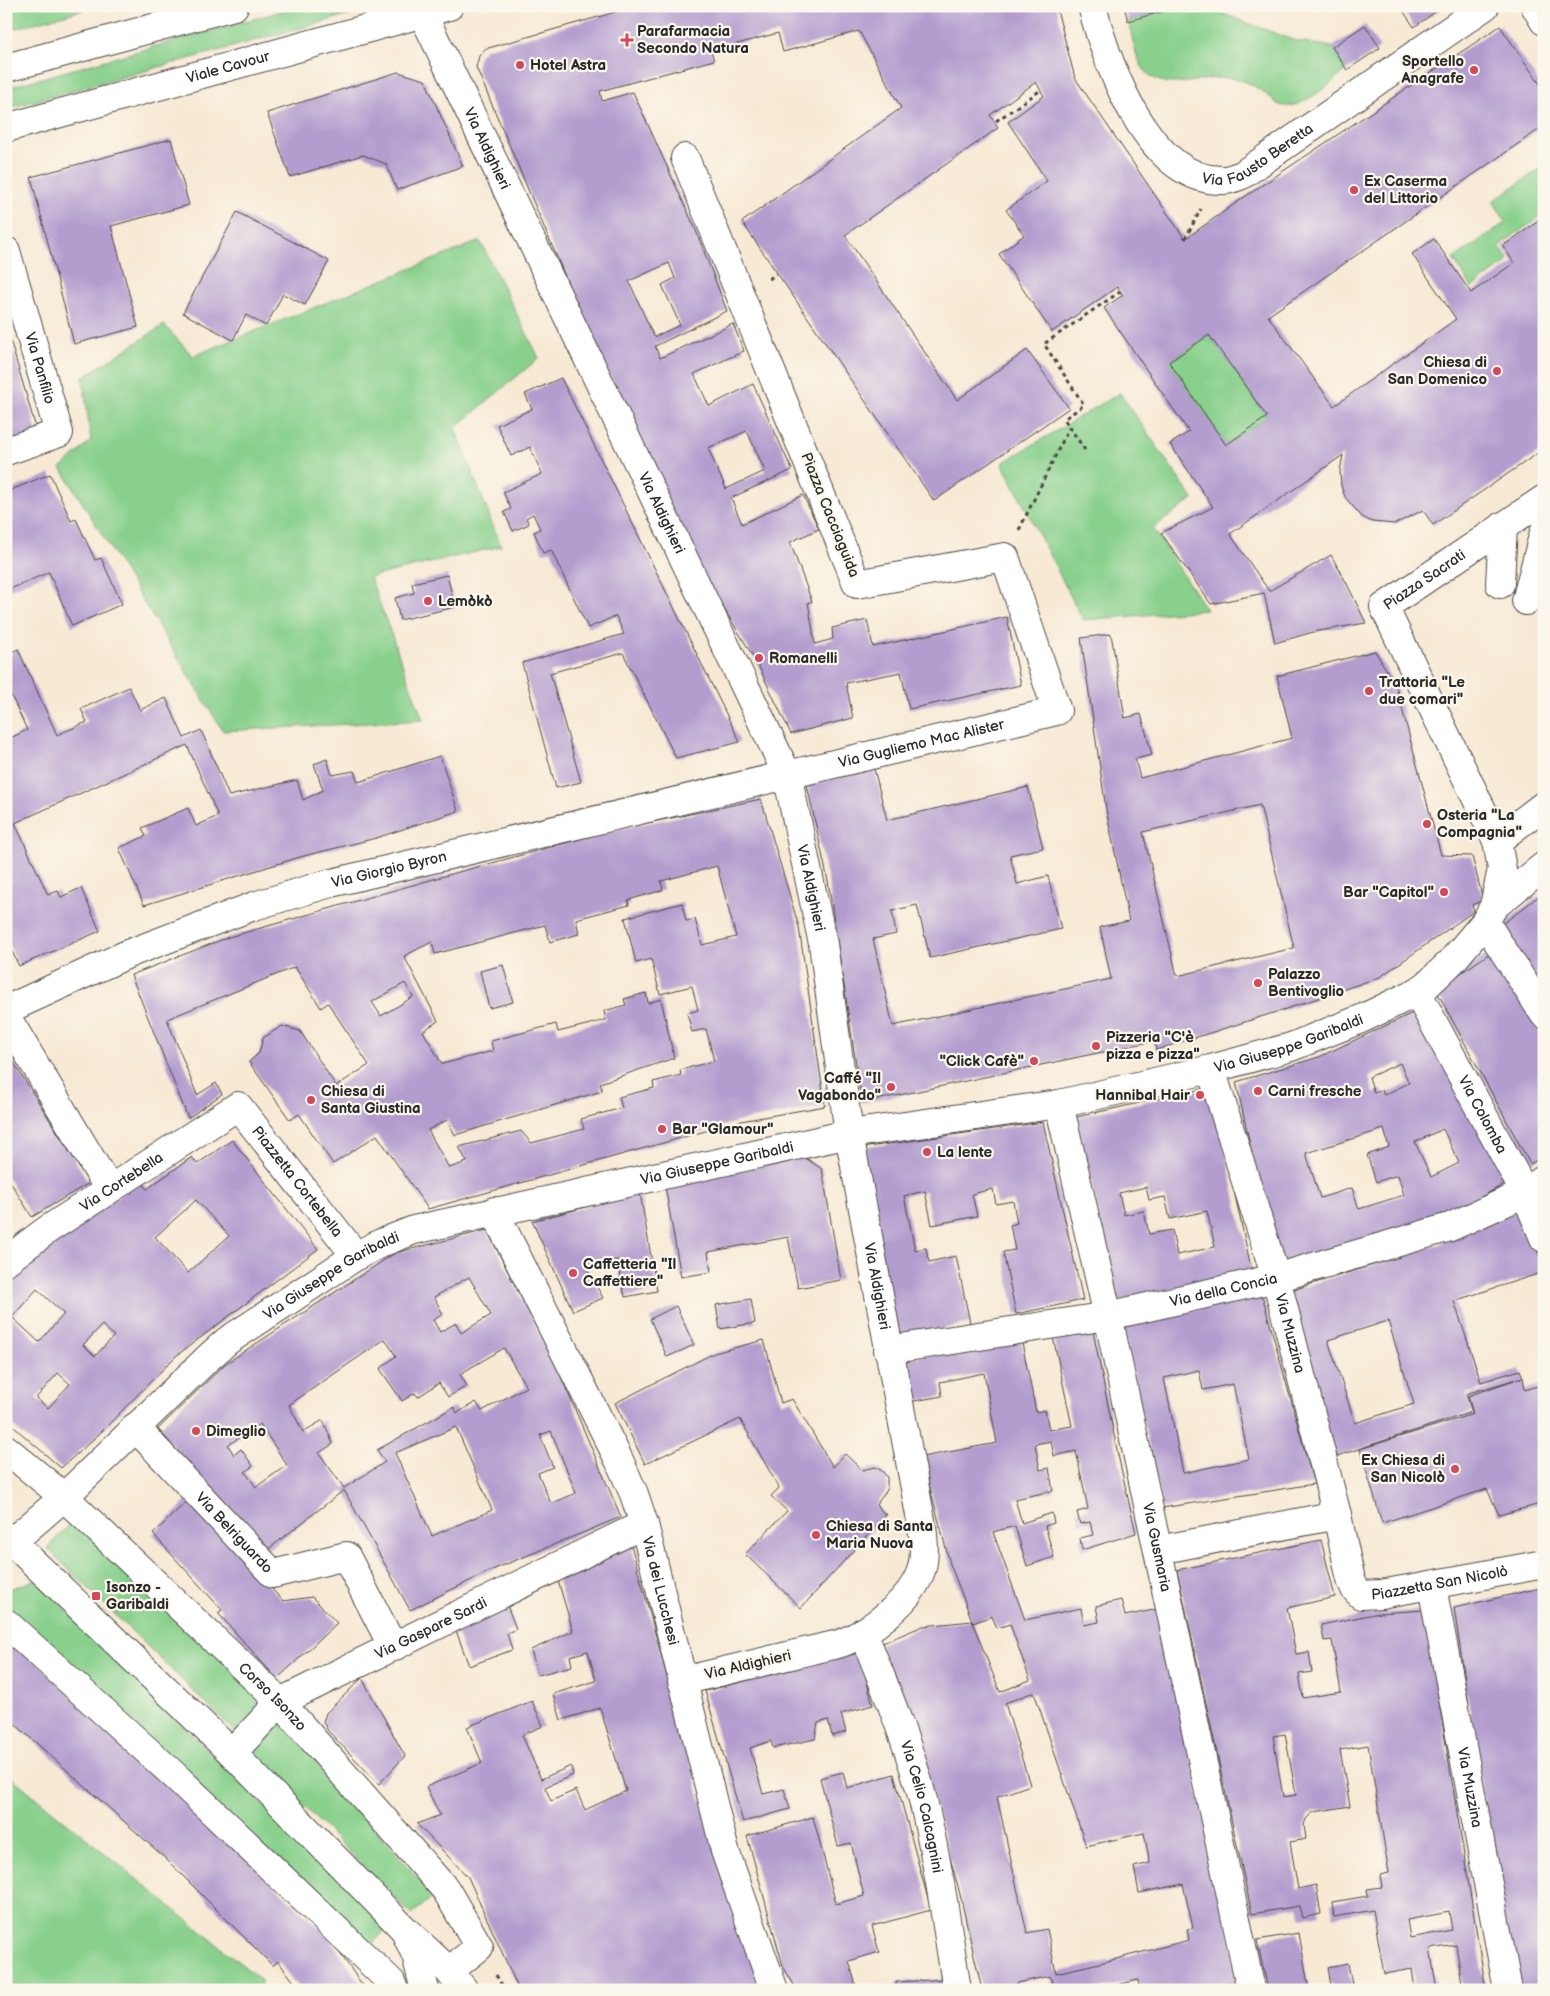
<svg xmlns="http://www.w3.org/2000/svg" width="1550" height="1996" viewBox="0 0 1550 1996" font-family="'Balsamiq Sans',sans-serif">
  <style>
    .green { fill: #88d08c; stroke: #5a7e5c }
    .building { fill: #b39dcf; fill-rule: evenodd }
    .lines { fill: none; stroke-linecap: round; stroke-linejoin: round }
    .minor-casing { stroke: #4a4844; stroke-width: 30 }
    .path { stroke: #4a4844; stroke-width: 3; stroke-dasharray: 4 4; stroke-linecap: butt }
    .minor { stroke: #fff; stroke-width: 28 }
    .poi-dot { fill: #d1495b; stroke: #fbf7ec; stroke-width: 2 }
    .labels { text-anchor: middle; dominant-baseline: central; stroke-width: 4.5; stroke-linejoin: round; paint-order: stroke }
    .poi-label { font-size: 15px; font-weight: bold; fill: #2b2b2b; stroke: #fbf7ec; text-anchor: start }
    .street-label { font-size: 15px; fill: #2b2b2b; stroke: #fbf7ec }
  </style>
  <rect width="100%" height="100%" fill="#fbf7ec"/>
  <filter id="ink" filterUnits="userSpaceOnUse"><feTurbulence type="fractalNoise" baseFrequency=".02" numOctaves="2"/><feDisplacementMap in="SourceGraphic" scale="10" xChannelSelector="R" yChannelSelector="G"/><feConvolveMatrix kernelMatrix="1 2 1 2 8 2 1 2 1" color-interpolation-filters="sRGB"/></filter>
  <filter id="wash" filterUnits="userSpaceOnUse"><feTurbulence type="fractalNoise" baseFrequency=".0096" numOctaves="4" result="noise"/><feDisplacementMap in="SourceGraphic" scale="20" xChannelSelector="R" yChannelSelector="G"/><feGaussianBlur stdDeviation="1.12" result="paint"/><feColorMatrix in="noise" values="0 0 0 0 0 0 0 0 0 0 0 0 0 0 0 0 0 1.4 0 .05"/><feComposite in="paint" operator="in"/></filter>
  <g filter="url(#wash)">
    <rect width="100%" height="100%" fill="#f7e9d4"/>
    <path class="green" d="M13,6h84l-91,25v-23z
      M300,6h62l1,5 -357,98v-21z
      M1183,6h19l91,34 39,7 15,23c-15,11 -49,45 -69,34 -3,-1 -5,-5 -8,-7 -10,-7 -22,-16 -34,-18 -32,-7 -74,21 -95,-14 -7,-13 -9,-31 -13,-44z
      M1544,166v48l-45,32 10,15 -37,27 -19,-29 53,-37 -13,-21z
      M480,241l59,117 -84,70 46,118 -131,31 53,143 -200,11 -162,-263 30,-27 -8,-64 81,-52 29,31z
      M1209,335l58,82 -41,28 -57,-83z
      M1120,393l73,106 -40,29 53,82 -123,10 -81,-157z
      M76,1518l191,186 -30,30 -190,-186z
      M36,1580l352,348 -19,19 -363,-336v-21z
      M278,1716l155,180 -21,19 -164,-164z
      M6,1773l255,207 -1,10h-254z"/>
    <g id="blocks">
      <path class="building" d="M637,6h419l19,72 110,161 58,-41 257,-172 44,64v36l-276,190 66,90 122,-87 -44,-65 22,-15 37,54 43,-30 -11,-17 41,-29v232l-111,76 -10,-15 -28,14 -23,-2 -10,-5 -17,-20 -4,-11 -1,-15 3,-16 -113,79 39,57 62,-36 16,29 19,39 -53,9 -38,11 -11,-50 -53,11 -50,-71 52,-26 -43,-63 19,-12 -85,-124 19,-13 -6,-8 -65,45 -53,-78 25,-19 -18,-25 41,-29 -39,-59 36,-26 -8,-14 -46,33 8,13 -153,107 112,165 70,-50 42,58 -135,93 -192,-279 159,-114 -42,-77 -76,21 -5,-19 -67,18 3,9 -114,31 2,10 31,-9 62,136 32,83 -72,35 5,12 73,-34 11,27 -50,23 15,32 44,-22 39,86 -61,28 11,26 61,-29 16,34 -29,13 22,60h-4l7,42 18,-5 -1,-11 35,-8 6,27 134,-30 14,68 -112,24 -8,-37 -55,11 7,35 -62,16 -35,-73 -58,-95 -43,-90 -82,-181 -97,-228 3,-11 6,-7zM669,263l6,15 -13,7 18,40 -26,12 -25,-56zM1209,335l58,82 -41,28 -57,-83zM747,431l18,40 -39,18 -18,-41z
        M1124,6h46l1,3 -43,12z
        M1283,6h29v2l-17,1z
        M1400,6h44l-30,21z
        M1365,25l15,23 -33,22 -15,-23z
        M398,72l27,8 38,86 -66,24 -11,-26 -23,-9 -73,22 -23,-64z
        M171,139l18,66 -78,21 27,101 -64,17 -43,-167z
        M237,212l92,49 -24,44 -22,-11 -17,32 -20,-11 -13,25 -50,-27z
        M6,326l32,109 -32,8z
        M561,378l179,364 -64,16 -53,-105 -73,20 31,109 -25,6 -34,-125 102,-29 -8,-18 -28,12 -37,-78 -8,3 -9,-21 6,-3 -7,-15 -7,4 3,6 -16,7 -9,-19 7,-3 -8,-17 39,-18 -12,-27 -19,9 -14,-31 35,-16 -7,-15z
        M50,474l21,47 5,-2 19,41 6,-2 21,46 -50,22 -23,-54 -43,19v-46l2,-1 -2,-4v-48z
        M447,575l8,32 -55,13 -5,-22 19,-5 -2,-10z
        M1111,634l14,84 16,-4 11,41 -17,4 5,19 152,-40 -15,-62 98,-25 21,35 45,169 31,1 10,40 -1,5 -9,4 2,6 -94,66 -88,30 -136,43 -2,-9 -292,62 -34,-222 -21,-96 67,-16 13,51 141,-33 15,61 -33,7 7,29 31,-8 13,53 -131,29 -13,-53 -25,6 4,23 -23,5 20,87 218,-47 -11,-52 29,-6 -23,-112 -25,-171zM1260,805l34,143 -117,28 -34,-144z
        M18,649l39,86 30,-13 -6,-13 48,-22 11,23 26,-12 18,40 17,-8 28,66 68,-16 6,20 20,-10 -9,-26 13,-5 5,16 22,-4 4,11 82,-26 18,55 -82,27 -76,19 -156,48 -25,-57 27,-12 -4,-8 46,-20 8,18 22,-10 -31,-71 -172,78 33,72 10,-4 3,6 20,-9 19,43 -81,35 -13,-27v-199l21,-10 -21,-46v-29z
        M761,799l38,128 26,179 -84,15 -313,88 -51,-74 -44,29 -34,-50 -9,6 -41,-58 10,-9 4,-15 19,-12 18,5 36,55 33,-21 -41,-62 -7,5 -26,-41 -128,52 30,76 19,-12 6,11 -34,24 -57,-143 98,-38 226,-64 155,-42zM717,866l19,71 -34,8 -7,-26 -9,2 -4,-18 -57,15 11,45 15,-4 9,35 32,-8 6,24 -11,3 5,19 14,-3 8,32 -34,9 1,5 -28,7 1,6 -35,9 3,11 -41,11 3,10 -53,14 -10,-12 -62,16 8,15 -18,6 -21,-38 19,-10 8,15 147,-44 -2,-8 74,-25 -13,-59 -13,4 -2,-10 -22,6 2,6 -22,6 2,9 -48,12 -2,-8 -65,17 2,10 -51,13 -19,-33 15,-10 -34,-65 28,-14 3,12 110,-29 5,17 29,-8 -3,-15 53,-14 -1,-5 35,-10 -2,-9zM405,983l8,14 -32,19 -9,-14z
        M1544,892v103l-44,-69z
        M1493,951l51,82v123l-14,8 -94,-174z
        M503,965l10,37 -24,6 -9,-37z
        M1421,1009l88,172 -66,38 -166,45 -41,-182 83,-25zM1400,1063l9,20 -25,12 -2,-5 -8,3 -5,-16zM1384,1129l5,18 -22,8 9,27 22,-7 6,20 -45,14 -7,-21 -32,10 -14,-45zM1443,1129l16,34 -28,14 -16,-35z
        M6,1050l83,133 -57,34 -26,-42z
        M1211,1087l41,185 -133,29 -43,-184zM1146,1187l3,13 16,-3 5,22 37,-8 8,36 -38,8 -5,-25 -23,4 -5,-23 -20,4 -5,-22z
        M1043,1122l40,178 -67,14 -13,-62 12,-2 -5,-25 7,-2 -4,-22 -17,3 -3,-15 -21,5 5,22 -45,9 -7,-34 -21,5 11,54 11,-2 3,14 27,-6 14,67 -80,17 -29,-192z
        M232,1140l86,109 -142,107 -77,78 -38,34 -55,-48v-147l135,-92 6,8 45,-32 5,7zM196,1200l33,36 -41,37 -33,-36zM37,1289l27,25 -25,28 -27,-25zM102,1325l12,11 -19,20 -12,-11zM58,1373l12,11 -22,24 -12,-10z
        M804,1157l18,12 19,111 -43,8 -10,-51 -80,15 3,20 -30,5 -16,-91z
        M640,1193l17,98 -32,6 -8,-37 -31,7 17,31 -30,13 -41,-90z
        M1521,1209l23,59v4l-90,29 27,81 39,-12 3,7 -57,17 6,18 -138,45 -48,-165 151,-47zM1388,1321l26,83 -59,19 -27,-83z
        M487,1230l72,142 62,145 -129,53 -82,40 -66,-120 -78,61 -108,-122 67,-65 170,-111zM469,1277l22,38 -30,18 -5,-10 -16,9 -7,-12 10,-6 -9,-17zM385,1339l11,17 -16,13 22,32 13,-8 3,4 21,-14 9,14 19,-11 -7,-12 44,-26 22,39 -44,24 -6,-9 -19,11 -3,-6 -77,43 8,12 -41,26 -25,-35 14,-9 -10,-24 -20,12 -14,-27zM260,1424l27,41 -31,22 -11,-15 8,-6 -12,-17 -7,6 -6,-10zM456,1427l36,83 -60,26 -37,-83zM551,1431l25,62 -25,11 -13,-31 15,-6 -13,-32z
        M1262,1295l52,189 -152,24 -39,-182zM1199,1370l4,20 30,-6 16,75 -66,14 -19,-95z
        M751,1299l4,24 -35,6 -4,-24z
        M676,1306l18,39 -27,12 -17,-38z
        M1092,1326l26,129 18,78 -54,17 -2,-12 13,-3 -3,-13 -10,2 -3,-12 11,-3 -12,-58 -22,5 -3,-15 -16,3 5,26 9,-2 4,23 -38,8 7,24 30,-10 2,10 -9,3 9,31 -27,9 -12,-40 -22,6 32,88 56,-12 3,17 15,-3 -3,-16 25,-6 4,16 33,-7 84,381h-102l-2,-10 -42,10h-42l-4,-14 -33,7 1,7h-36l-23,-100 -39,-139 -40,-107 43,-18 49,-5 28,71 30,-12 -20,-56 -13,4 -5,-12 -19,7 -23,-59 -28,-107 75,-14 -13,-70 -44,9 2,14 -33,6 -8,-42 120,-22 15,74 9,-2 4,20 23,-4 -20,-94zM1034,1692l52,154 58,-13 6,30 -16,4 5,26 44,-9 10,44 -6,1 2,11 -81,21 -52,12 -9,-44 -20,4 -30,-136 33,-12 -25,-82z
        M764,1340l17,63 11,-4 41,68 12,-13 17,16 13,-3 7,4 5,6v13l-11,15 10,10 -85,93 -56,-54 42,-43 -16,-15 8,-8 -39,-69 -95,45 -30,-61 99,-50z
        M1523,1377l2,13 19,-6v119l-45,12 -12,-26 -105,34 -22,-74 113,-35 -5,-18z
        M189,1499l94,102 29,-4 25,26 -60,56 -59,-66 4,-3 -69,-76z
        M1321,1540l14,57 -48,11 9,46 13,-2 3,20 -13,2 4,24 38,-6 -9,-52 -8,1 -3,-16 58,-12 45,-3 62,380h-23l-7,-45 -26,4 7,41h-22l-3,-21 -28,5 -11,-64 -39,7 -2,-15 36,-6 -1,-7 15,-2 -2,-12 9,-2 -21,-128 -28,5 10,56 -36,6 -4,3 -4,4 -2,6 2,14 -16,3 8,47 18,-4 5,29 -19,4 -3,-12 -47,8 -75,-344zM1285,1734l11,61 -13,2 -10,-61zM1449,1912l3,18 -42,8 -3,-18z
        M630,1541l70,256 66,193h-247l-51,-113 -51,-53 23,-9 -14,-28 56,-24 -15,-36 65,-26 11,25 -21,9 19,44 30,-13 2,9 -28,12 6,14 25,-11 9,20 41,-19 -26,-83 -39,12 -8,-26 43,-13 -8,-30 -18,5 2,10 -34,9 -7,-25 42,-19 -17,-57z
        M1544,1587v403h-31l-59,-382z
        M505,1600l11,29 -9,4 5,17 -43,16 -15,-41z
        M6,1633l321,302 39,55h-66l-22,-29 -5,5 -109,-109 -158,-141z
        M859,1653l14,52 -32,9 5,18 -14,4 -4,-16 -10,3 -3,16 -42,9 -2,-7 -21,7 13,46 21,-5 6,20 -47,13 -38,-131z
        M362,1678l43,78 -26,28 -51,-53 -5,-9 3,-9z
        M843,1772l4,16 47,-14 37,136 -59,16 7,26 -30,9 8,29h-60l-14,-24 -36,-130 66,-19 23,87 28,-8 -13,-53 -13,3 -18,-68z
        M1299,1933l10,57h-41l-11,-50z
        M1348,1963l5,27h-34l12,-3 -3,-20z
        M946,1979l1,11h-50l-1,-8z"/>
    </g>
  </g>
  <g filter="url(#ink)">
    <use href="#blocks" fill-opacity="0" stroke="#4a4844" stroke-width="1"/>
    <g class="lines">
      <defs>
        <g id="minor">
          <path id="s1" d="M419,6l368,768 36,170 26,190 73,392c2,16 4,35 -3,50 -11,26 -49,56 -75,66 -7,3 -15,4 -23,6l-139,33"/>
          <path id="s2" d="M1092,6c15,58 57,177 132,174 6,0 12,-3 18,-5l243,-169"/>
          <path d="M1535,6l9,15"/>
          <path d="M6,68l228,-62"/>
          <path id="s3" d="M6,128l443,-122"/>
          <path id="s4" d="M6,251l53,182 -53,18"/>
          <path d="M1500,584l3,-58"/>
          <path d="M1526,601l18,-69"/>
          <path d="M1497,841l47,-36"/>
          <path d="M1494,906l50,-40"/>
          <path d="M1485,922l59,92"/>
          <path id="s5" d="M1417,992l108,201 19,45"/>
          <path id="s6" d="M6,1010l124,-57 124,-47 73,-22 730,-173 -52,-154 -148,27 -172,-426"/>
          <path d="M6,1016l103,173"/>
          <path id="s7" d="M1211,1069l65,209 61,237 14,65 4,9 6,6 20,-1 163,-30"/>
          <path id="s8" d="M1059,1104l49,212 143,674"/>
          <path id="s9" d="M494,1211l125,249 15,34 10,30 81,327 49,139"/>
          <path id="s10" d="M6,1261l41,-31 191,-124 118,150"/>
          <path id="s11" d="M888,1350l220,-34 168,-38 174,-51 75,-34 19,-14"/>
          <path id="s12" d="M135,1427l138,147 73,-18 47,91"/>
          <path id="s13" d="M6,1449l58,48 216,205 166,188 33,57 -30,24"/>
          <path d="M6,1536l226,217 171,175 46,43 15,19"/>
          <path id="s14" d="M6,1544l7,-3 51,-44 144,-139 19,-17 129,-85 25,-13 33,-13 435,-96 210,-30 152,-35 80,-22 70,-28 56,-27 10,-7 25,-24 33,-39 9,-16 8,-37 -5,-28 -113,-234 160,-108"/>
          <path d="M1159,1550l178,-35"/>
          <path id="s15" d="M1432,1586l76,404"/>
          <path d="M6,1623l168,152 217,207 3,8"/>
          <path id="s16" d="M863,1632c22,55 45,110 60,168 15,62 24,126 34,190"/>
          <path id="s17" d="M232,1753l48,-51 364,-178"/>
          <path d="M407,1936l9,19 9,35"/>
        </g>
      </defs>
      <use href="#minor" class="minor-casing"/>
      <path class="path" d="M996,121l45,-31
        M1185,239l16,-30
        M769,279l7,-5
        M1085,450l-21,-31 20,-14 -40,-61 77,-53
        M1019,530l50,-102
        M496,1975l9,15"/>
      <use href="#minor" class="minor"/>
    </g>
  </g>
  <g class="poi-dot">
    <path d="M624.5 32.5h5v5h5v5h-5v5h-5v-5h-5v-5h5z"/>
    <circle cx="520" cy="65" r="5"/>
    <circle cx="1474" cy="70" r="5"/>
    <circle cx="1354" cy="190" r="5"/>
    <circle cx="1497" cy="371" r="5"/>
    <circle cx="428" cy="601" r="5"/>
    <circle cx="759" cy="658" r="5"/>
    <circle cx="1369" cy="691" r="5"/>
    <circle cx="1427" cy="824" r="5"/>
    <circle cx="1444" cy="892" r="5"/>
    <circle cx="1258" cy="983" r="5"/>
    <circle cx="1096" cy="1046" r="5"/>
    <circle cx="1034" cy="1061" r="5"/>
    <circle cx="891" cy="1087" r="5"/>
    <circle cx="1258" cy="1091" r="5"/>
    <circle cx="1200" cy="1095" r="5"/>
    <circle cx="311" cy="1100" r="5"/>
    <circle cx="662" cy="1129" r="5"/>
    <circle cx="927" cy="1152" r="5"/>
    <circle cx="573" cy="1273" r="5"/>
    <circle cx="196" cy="1431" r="5"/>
    <circle cx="1455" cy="1469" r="5"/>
    <circle cx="816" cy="1535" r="5"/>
    <rect x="91" y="1591" width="10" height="10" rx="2.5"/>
  </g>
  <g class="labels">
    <g class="poi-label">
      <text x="637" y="31">Parafarmacia<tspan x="637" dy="17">Secondo Natura</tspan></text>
      <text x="1464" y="61" text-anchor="end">Sportello<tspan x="1464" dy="17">Anagrafe</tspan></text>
      <text x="530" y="65">Hotel Astra</text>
      <text x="1364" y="181">Ex Caserma<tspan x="1364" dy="17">del Littorio</tspan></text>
      <text x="1487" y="362" text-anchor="end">Chiesa di<tspan x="1487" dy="17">San Domenico</tspan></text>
      <text x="438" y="601">Lemòkò</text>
      <text x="769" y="658">Romanelli</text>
      <text x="1379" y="682">Trattoria "Le<tspan x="1379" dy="17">due comari"</tspan></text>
      <text x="1437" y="815">Osteria "La<tspan x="1437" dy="17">Compagnia"</tspan></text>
      <text x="1434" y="892" text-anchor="end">Bar "Capitol"</text>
      <text x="1268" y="974">Palazzo<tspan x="1268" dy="17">Bentivoglio</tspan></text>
      <text x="1106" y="1037">Pizzeria "C'è<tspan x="1106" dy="17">pizza e pizza"</tspan></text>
      <text x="1024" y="1061" text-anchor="end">"Click Cafè"</text>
      <text x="881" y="1078" text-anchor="end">Caffé "Il<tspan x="881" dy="17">Vagabondo"</tspan></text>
      <text x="321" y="1091">Chiesa di<tspan x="321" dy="17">Santa Giustina</tspan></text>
      <text x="1268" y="1091">Carni fresche</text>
      <text x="1190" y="1095" text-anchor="end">Hannibal Hair</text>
      <text x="672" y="1129">Bar "Glamour"</text>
      <text x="937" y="1152">La lente</text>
      <text x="583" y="1264">Caffetteria "Il<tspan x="583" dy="17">Caffettiere"</tspan></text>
      <text x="206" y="1431">Dimeglio</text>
      <text x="1445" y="1460" text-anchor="end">Ex Chiesa di<tspan x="1445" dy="17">San Nicolò</tspan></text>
      <text x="826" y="1526">Chiesa di Santa<tspan x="826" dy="17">Maria Nuova</tspan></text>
      <text x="106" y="1587">Isonzo -<tspan x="106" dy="17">Garibaldi</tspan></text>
    </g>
    <g class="street-label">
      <text stroke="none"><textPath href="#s3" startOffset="230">Viale Cavour</textPath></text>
      <text stroke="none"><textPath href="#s1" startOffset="158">Via Aldighieri</textPath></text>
      <text stroke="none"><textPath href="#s2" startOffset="274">Via Fausto Beretta</textPath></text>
      <text stroke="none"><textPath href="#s4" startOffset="122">Via Panfilio</textPath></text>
      <text stroke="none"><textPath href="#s1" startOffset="562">Via Aldighieri</textPath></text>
      <text transform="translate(830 515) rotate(68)">Piazza Cacciaguida</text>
      <text stroke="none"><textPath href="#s14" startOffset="2044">Piazza Sacrati</textPath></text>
      <text stroke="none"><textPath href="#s6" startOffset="956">Via Gugliemo Mac Alister</textPath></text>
      <text stroke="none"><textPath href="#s6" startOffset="409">Via Giorgio Byron</textPath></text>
      <text stroke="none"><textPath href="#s1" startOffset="968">Via Aldighieri</textPath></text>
      <text stroke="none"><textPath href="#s14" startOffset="1414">Via Giuseppe Garibaldi</textPath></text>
      <text stroke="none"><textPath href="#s5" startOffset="139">Via Colomba</textPath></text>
      <text stroke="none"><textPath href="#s14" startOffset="829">Via Giuseppe Garibaldi</textPath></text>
      <text stroke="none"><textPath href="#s10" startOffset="375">Piazzetta Cortebella</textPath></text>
      <text stroke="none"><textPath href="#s10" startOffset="140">Via Cortebella</textPath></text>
      <text stroke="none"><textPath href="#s14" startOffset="424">Via Giuseppe Garibaldi</textPath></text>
      <text stroke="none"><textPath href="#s1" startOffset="1372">Via Aldighieri</textPath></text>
      <text stroke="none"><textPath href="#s11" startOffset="341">Via della Concia</textPath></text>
      <text stroke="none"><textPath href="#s7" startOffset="276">Via Muzzina</textPath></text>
      <text stroke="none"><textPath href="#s12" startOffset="145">Via Belriguardo</textPath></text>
      <text stroke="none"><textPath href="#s8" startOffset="454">Via Gusmaria</textPath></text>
      <text stroke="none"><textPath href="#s7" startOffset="628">Piazzetta San Nicolò</textPath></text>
      <text stroke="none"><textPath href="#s9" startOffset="416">Via dei Lucchesi</textPath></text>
      <text stroke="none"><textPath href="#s17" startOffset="238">Via Gaspare Sardi</textPath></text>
      <text transform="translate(748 1665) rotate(-13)">Via Aldighieri</text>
      <text stroke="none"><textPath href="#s13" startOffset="364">Corso Isonzo</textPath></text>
      <text stroke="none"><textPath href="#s15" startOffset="205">Via Muzzina</textPath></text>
      <text stroke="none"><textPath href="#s16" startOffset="185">Via Celio Calcagnini</textPath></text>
    </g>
  </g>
  <rect width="1550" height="1996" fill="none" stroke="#fbf7ec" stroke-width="25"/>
</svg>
